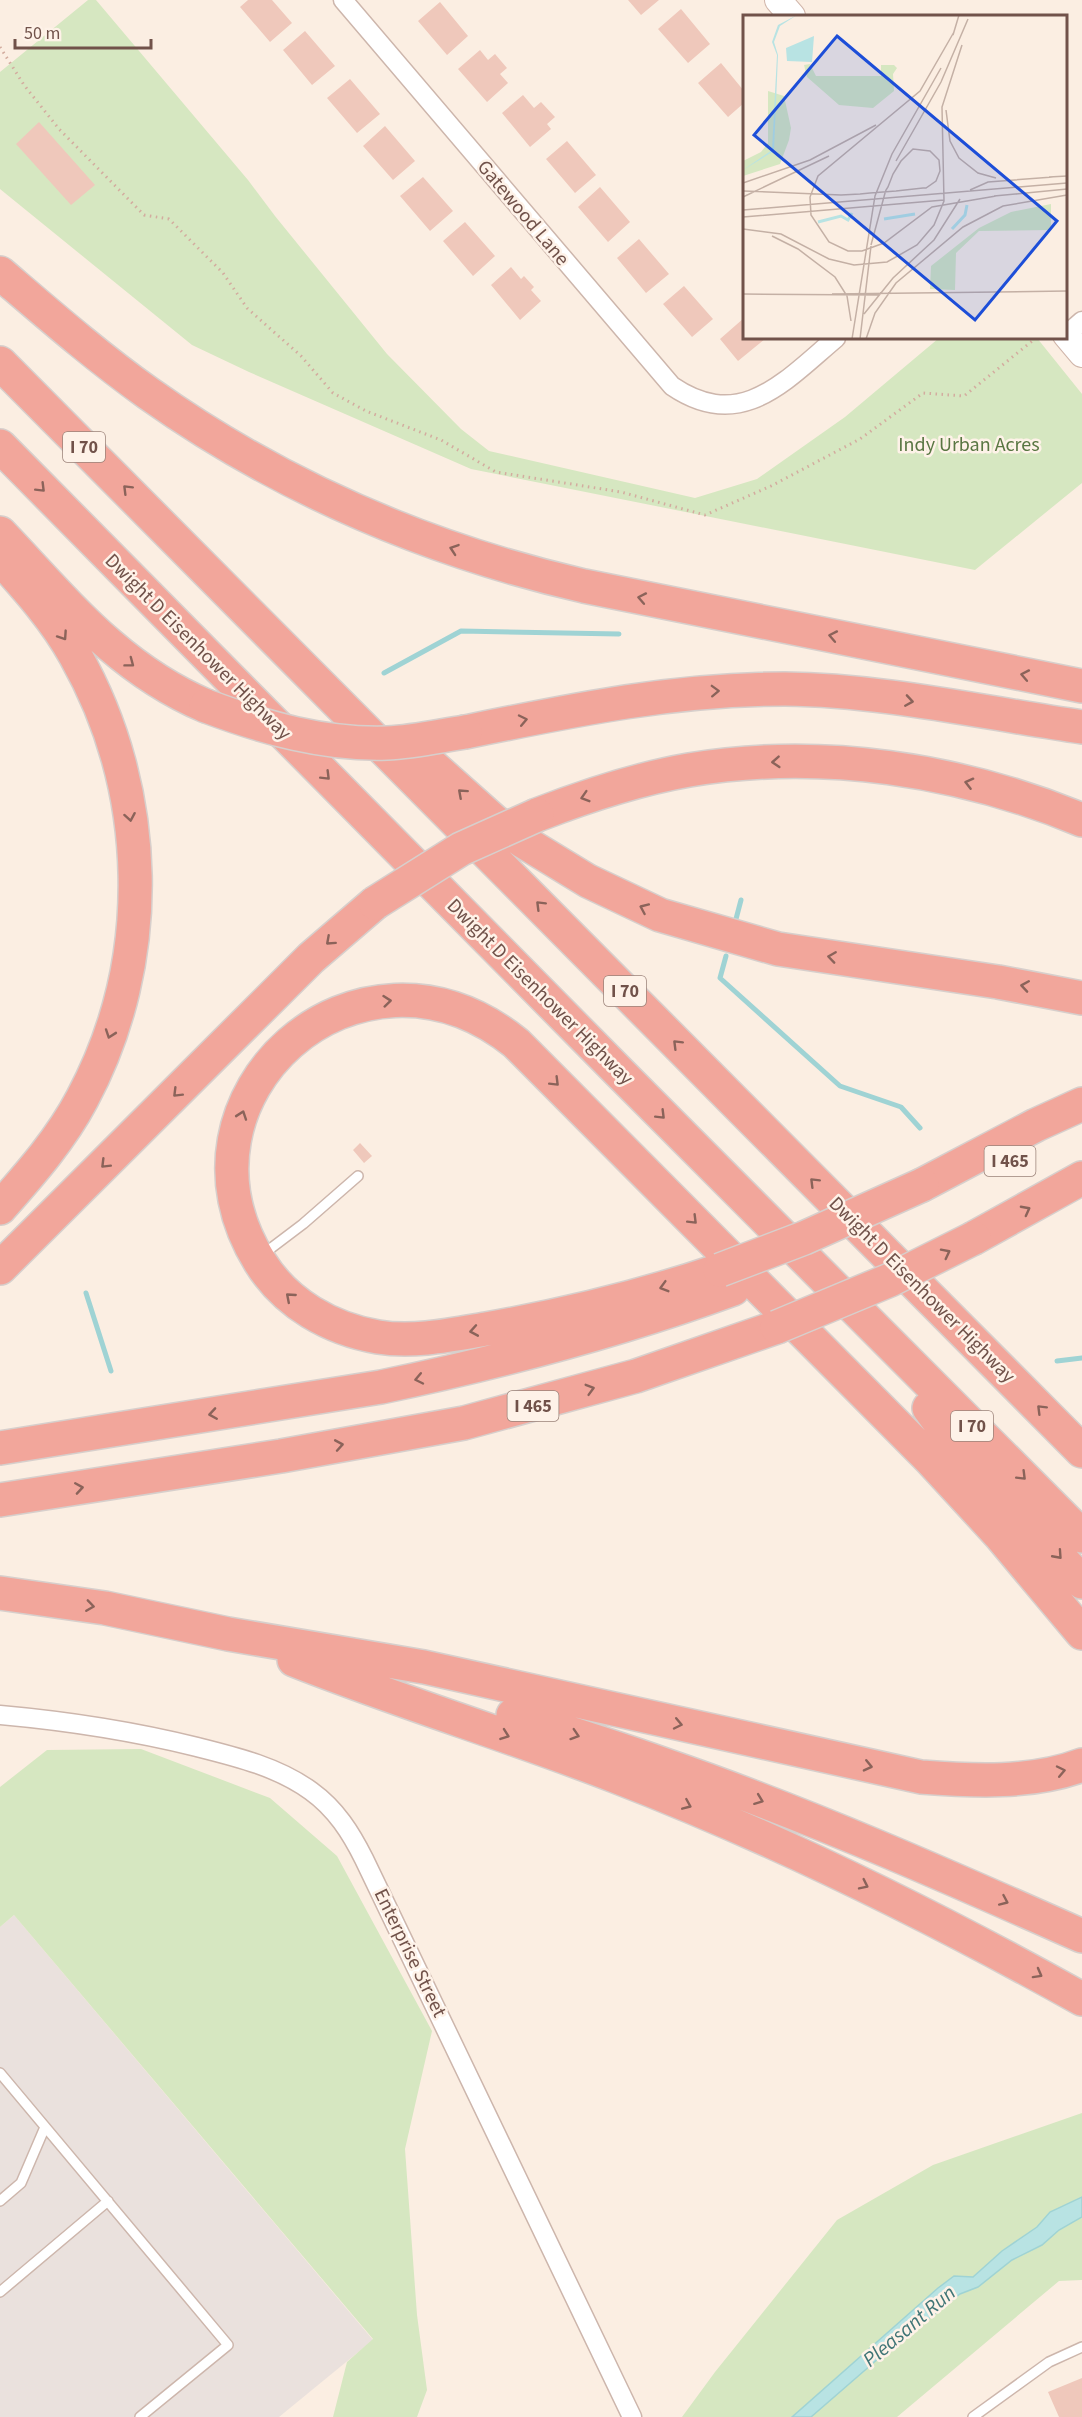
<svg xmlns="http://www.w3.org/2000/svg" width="1082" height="2417" viewBox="0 0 1082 2417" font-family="'Source Sans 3',sans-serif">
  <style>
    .industrial { fill: #eae1dd }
    .green { fill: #d6e7c1 }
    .water { fill: #b8e3e3; stroke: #9fd3d4; stroke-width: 1.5 }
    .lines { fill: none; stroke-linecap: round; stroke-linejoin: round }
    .stream { stroke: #9fd3d4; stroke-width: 5 }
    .building { fill: #efc8bb }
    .lane-casing { stroke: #cdb6ac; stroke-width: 12 }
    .street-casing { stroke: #cdb6ac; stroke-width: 21 }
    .secondary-casing { stroke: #d0b5aa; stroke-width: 28 }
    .highway-casing { stroke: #d7cfcc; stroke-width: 36 }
    .path { stroke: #d3ac9f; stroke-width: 3; stroke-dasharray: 1.5 4.5; stroke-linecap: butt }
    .lane { stroke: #fff; stroke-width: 9 }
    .street { stroke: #fff; stroke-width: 18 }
    .secondary { stroke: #fff; stroke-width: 26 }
    .highway { stroke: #f2a69b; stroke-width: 33 }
    .highway-bridge-casing { stroke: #d7cfcc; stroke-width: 36; stroke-linecap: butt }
    .highway-bridge { stroke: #f2a69b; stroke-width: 33 }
    .oneway { stroke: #8b635a }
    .labels { text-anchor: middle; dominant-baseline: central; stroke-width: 5; stroke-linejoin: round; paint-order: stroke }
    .shield { fill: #fef2e8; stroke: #9b8279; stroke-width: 1.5 }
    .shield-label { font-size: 18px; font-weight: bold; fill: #71524a }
    .street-label { font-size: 20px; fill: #71524a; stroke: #fef2e8 }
    .park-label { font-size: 20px; fill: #597642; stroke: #fef2e8 }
    .water-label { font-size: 21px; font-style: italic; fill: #3f7576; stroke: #fef2e8 }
    .inset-river { fill: none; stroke: #b8e3e3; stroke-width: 3 }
    .inset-road { fill: none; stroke: #c4b0a5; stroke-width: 1.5 }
    .view { fill: #1d4ed8; fill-opacity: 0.15; stroke: #1d4ed8; stroke-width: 3 }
    .inset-edge { fill: none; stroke: #71524a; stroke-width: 3 }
  </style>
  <rect width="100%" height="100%" fill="#fbeee2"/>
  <path class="industrial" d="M14,1915l359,425 -94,77h-279v-490z"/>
  <path class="green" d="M88,0h8l152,180 27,36 112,138 74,75 28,22 206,47 62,-19 88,-62 94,-79h98l45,56v89l-107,87 -504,-101 -222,-97 -57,-27 -192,-156v-117z
    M141,1749l129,49 67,58 95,175 -27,118 12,166 10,75 -10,27h-84l14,-55 26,-23 -359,-424 -14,12v-140l47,-37z
    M1082,2113v167l-23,1 -162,136h-215l33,-45 122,-152 96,-55z"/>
  <path class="water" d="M1082,2197v20l-23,13 -17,15 -30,15 -34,27 -18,7 -81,64 -68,59h-19l146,-129 16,-12 19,1 29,-26 35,-24 13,-15z"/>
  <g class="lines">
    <path class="stream" d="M384,673l77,-42 158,3
      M736,919l5,-19
      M726,956l-6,22 120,108 61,21 19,21
      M86,1293l25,78
      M1057,1361l25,-3"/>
  </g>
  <path class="building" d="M248,0h24l20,23 -22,19 -30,-35z
    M628,0h31l-18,15z
    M440,2l28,34 -21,19 -29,-34z
    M681,9l29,35 -22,19 -30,-34z
    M305,31l30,35 -23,19 -29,-35z
    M480,50l8,10 7,-6 12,14 -7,6 8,9 -21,19 -29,-33z
    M721,63l23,28v12l-16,14 -30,-34z
    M350,79l30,35 -23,19 -30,-35z
    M523,95l11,13 7,-6 14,15 -8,7 4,5 -21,18 -28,-34z
    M39,122l56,63 -24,20 -55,-61z
    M385,126l30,35 -22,19 -30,-34z
    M567,141l29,34 -21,18 -29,-34z
    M423,177l30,34 -23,20 -30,-35z
    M600,187l30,35 -22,20 -30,-35z
    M465,222l30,34 -22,20 -30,-35z
    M639,239l30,35 -23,19 -29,-35z
    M511,267l10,12 3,-3 10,11 -3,3 10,11 -21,19 -29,-35z
    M684,286l29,33 -21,18 -29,-33z
    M744,318v20h22l-28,23 -18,-22z
    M360,1143l12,13 -8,7 -11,-13z
    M1082,2378v39h-23l-11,-25z"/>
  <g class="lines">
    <defs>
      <path id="lane" d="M262,1255l41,-31 55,-48
        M0,2073l228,272 -88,72
        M0,2201l21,-18 24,-56
        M0,2292l108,-91
        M973,2417l76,-55 33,-15"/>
      <path id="street" d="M343,0l329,386c69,47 113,-5 164,-48
        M1066,335l16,-14
        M0,1715c67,6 132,16 197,32 40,10 81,20 114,44 25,18 40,42 53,68l268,558"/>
      <path id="secondary" d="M778,0l14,16
        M1066,335l16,19"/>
      <path id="highway" d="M0,273c48,41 96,83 148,120 131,93 280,157 436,193l498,100
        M0,363l1082,1088
        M0,446l620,627 462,463
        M0,533c65,68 117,135 206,173
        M0,558c27,30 55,61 75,97 77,136 81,306 7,444 -21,40 -52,75 -82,109
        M465,732c108,-22 209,-43 320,-43 99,1 199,24 297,38
        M429,763l65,58 30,21 64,39 72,34 118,34 220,33 84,16
        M537,815c49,-19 100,-36 152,-45 132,-22 270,-1 393,50
        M922,1185l114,-60 46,-21
        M974,1238l108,-60
        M0,1268l311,-310 64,-55
        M720,1270c-76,26 -155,45 -234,59 -35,6 -73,14 -108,8 -47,-8 -92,-33 -118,-75 -103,-165 98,-346 256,-219l414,416 69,75 83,99
        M929,1408l19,26 134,148
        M0,1448l381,-61c120,-25 237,-56 352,-98
        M0,1500l281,-44 183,-33 172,-47 141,-49
        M0,1593l105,15 123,26 196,33 497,110c52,4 111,7 161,-12
        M294,1660c106,42 215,75 321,116 161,62 316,139 467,223
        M513,1715c51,16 102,32 152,50 142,49 280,110 417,171"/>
    </defs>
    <use href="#lane" class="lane-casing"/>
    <use href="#street" class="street-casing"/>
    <use href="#secondary" class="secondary-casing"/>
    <use href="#highway" class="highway-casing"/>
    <path class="path" d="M0,47l24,38 35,44 85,86 25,4 54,54 24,35 54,48 32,37 33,18 75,29 55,32 125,20 84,23 66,-29 89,-47 63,-46 41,3 72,-58"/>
    <use href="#lane" class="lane"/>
    <use href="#street" class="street"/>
    <use href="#secondary" class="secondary"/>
    <use href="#highway" class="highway"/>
    <defs>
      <path id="highway-bridge" d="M206,706c59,22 118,39 181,37 27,-1 52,-7 78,-11
        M375,903l86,-54 76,-34
        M720,1270l84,-32 118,-53
        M777,1327l113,-47 84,-42"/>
    </defs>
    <use href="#highway-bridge" class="highway-bridge-casing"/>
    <use href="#highway-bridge" class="highway-bridge"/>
  </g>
  <defs><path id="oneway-chevron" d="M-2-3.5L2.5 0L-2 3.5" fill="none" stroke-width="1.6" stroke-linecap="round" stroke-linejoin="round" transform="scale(1.5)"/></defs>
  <g class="oneway">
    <use href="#oneway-chevron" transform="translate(41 488) rotate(45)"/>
    <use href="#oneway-chevron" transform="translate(127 489) rotate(-135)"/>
    <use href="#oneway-chevron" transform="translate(454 549) rotate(-161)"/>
    <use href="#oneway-chevron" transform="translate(642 598) rotate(-169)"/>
    <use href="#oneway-chevron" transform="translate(63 636) rotate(56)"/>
    <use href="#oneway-chevron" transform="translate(833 636) rotate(-169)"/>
    <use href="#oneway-chevron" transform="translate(130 663) rotate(37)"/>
    <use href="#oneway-chevron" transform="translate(1025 675) rotate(-169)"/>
    <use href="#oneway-chevron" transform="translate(715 691) rotate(-2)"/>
    <use href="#oneway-chevron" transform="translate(909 701) rotate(9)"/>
    <use href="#oneway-chevron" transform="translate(523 720) rotate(-12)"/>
    <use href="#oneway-chevron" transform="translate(776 762) rotate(176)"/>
    <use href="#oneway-chevron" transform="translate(326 776) rotate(45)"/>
    <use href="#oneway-chevron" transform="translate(969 783) rotate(-166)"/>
    <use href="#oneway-chevron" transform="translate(462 793) rotate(-138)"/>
    <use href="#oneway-chevron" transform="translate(585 797) rotate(163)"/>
    <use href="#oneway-chevron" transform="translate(130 817) rotate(80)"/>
    <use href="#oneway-chevron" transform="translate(540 905) rotate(-135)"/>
    <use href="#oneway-chevron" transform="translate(644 908) rotate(-156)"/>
    <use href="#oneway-chevron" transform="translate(330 941) rotate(138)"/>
    <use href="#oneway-chevron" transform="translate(832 957) rotate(-172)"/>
    <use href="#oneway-chevron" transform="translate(1025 986) rotate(-171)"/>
    <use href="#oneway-chevron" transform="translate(387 1001) rotate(-6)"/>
    <use href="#oneway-chevron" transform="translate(110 1034) rotate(109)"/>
    <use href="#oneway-chevron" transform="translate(677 1044) rotate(-135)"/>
    <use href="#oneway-chevron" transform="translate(555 1082) rotate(45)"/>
    <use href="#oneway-chevron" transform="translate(177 1093) rotate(135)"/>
    <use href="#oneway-chevron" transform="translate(242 1115) rotate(-71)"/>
    <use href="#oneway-chevron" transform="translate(661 1115) rotate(45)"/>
    <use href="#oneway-chevron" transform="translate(105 1164) rotate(135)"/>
    <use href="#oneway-chevron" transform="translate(814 1182) rotate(-135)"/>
    <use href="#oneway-chevron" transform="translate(1026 1210) rotate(-28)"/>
    <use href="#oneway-chevron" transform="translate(693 1220) rotate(45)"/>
    <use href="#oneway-chevron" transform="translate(946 1253) rotate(-27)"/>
    <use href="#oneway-chevron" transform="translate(664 1287) rotate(164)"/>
    <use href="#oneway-chevron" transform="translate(290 1297) rotate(-139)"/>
    <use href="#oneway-chevron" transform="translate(474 1331) rotate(170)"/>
    <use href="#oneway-chevron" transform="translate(419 1379) rotate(168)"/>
    <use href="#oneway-chevron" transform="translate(590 1389) rotate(-16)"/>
    <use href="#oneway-chevron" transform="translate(1041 1409) rotate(-135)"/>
    <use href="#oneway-chevron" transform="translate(213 1414) rotate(171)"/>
    <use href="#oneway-chevron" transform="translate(339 1445) rotate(-10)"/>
    <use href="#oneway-chevron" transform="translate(1022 1476) rotate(45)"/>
    <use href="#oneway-chevron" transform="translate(79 1488) rotate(-9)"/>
    <use href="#oneway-chevron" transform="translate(1058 1555) rotate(48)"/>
    <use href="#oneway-chevron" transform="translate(90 1606) rotate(8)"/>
    <use href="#oneway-chevron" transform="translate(678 1724) rotate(12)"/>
    <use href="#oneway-chevron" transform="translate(505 1735) rotate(20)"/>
    <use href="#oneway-chevron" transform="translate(575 1735) rotate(18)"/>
    <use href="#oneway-chevron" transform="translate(868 1766) rotate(13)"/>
    <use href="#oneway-chevron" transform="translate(1061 1771) rotate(-12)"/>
    <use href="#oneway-chevron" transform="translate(759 1800) rotate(21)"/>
    <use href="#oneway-chevron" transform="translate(687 1805) rotate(23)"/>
    <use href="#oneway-chevron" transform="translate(864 1885) rotate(26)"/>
    <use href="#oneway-chevron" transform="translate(1004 1901) rotate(24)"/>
    <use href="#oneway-chevron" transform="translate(1038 1974) rotate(29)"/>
  </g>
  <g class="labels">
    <g class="shield">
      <rect x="63" y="432" width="42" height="30" rx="4.5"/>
      <rect x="604" y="976" width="42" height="30" rx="4.5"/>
      <rect x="984.5" y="1146" width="51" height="30" rx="4.5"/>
      <rect x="507.5" y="1391" width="51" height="30" rx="4.5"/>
      <rect x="951" y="1411" width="42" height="30" rx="4.5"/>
    </g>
    <g class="shield-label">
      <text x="84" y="447">I 70</text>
      <text x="625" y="991">I 70</text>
      <text x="1010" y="1161">I 465</text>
      <text x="533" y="1406">I 465</text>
      <text x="972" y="1426">I 70</text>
    </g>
    <g class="street-label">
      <text transform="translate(523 213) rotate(50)">Gatewood Lane</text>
      <text transform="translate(198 647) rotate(45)">Dwight D Eisenhower Highway</text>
      <text transform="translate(540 992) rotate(45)">Dwight D Eisenhower Highway</text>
      <text transform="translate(922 1290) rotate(45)">Dwight D Eisenhower Highway</text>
      <text transform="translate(410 1953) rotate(64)">Enterprise Street</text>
    </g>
    <g class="park-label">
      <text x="969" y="445">Indy Urban Acres</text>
    </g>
    <g class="water-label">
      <text transform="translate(909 2326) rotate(-40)">Pleasant Run</text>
    </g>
  </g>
  <g transform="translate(743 15)">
    <rect width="324" height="324" fill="#fbeee2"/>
    <path d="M67,49l6,12h65v-11h13l3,3 -4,6 1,17 -21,17 -34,-3 -32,-28 -3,-12zM25,76l16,5 7,32 -2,12 -9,24 -37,12v-15l18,-9 7,-9zM308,189v26l-72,1 -23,22 -1,37 -25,-1 1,-23 48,-38 32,-16z" fill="#d6e7c1"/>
    <path d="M54,0l-17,11 -6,16 4,13 -4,96 -31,19 29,-20 5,-95 -5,-13 6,-17zM71,21l-2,26 -25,-1 -1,-13z" fill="#b8e3e3"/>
    <path class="inset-river" d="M141,204l31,-5M75,207l23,-6 7,4 4,-7M209,214l13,-14 2,-10"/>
    <path class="inset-road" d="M211,17l-34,59 -102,85 -8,21 1,18 18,27 19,9h14l22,-8 48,-36 64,-11M210,20l6,-20M203,95l4,31 9,17 19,15 18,5M153,146l45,-79 27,-63M306,162l18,-1M0,168l67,-23 66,-35M227,175l18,-8 65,-5M0,176l98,4 19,-1 10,-1 26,-2 27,-3h3l10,-7 4,-10 -1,-11 -9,-9 -17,-2 -12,12 -8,13 -5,13 -2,3 -1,3 -14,52M251,181l73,-7M0,182l86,-41M0,195l324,-27M0,202l201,-17M0,214l38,5 48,25 25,6 33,-3 30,-17 17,-20 10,-24 -2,-94 20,-62M29,221l26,13 37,28 12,19 4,25M0,279l136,1M89,279l235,-3M121,299l29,-36 41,-38 26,-41M109,324l23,-143 17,-42 49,-86M117,324l11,-93M123,324l9,-26 21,-30 67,-56 40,-21 64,-11"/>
    <path class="view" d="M94,21l220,185 -82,99 -221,-185z"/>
    <rect width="324" height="324" class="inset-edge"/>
  </g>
  <path d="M15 39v9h136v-9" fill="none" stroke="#71524a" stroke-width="3"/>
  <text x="24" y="39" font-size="18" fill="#71524a" stroke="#fef2e8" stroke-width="4.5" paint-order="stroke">50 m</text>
</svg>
